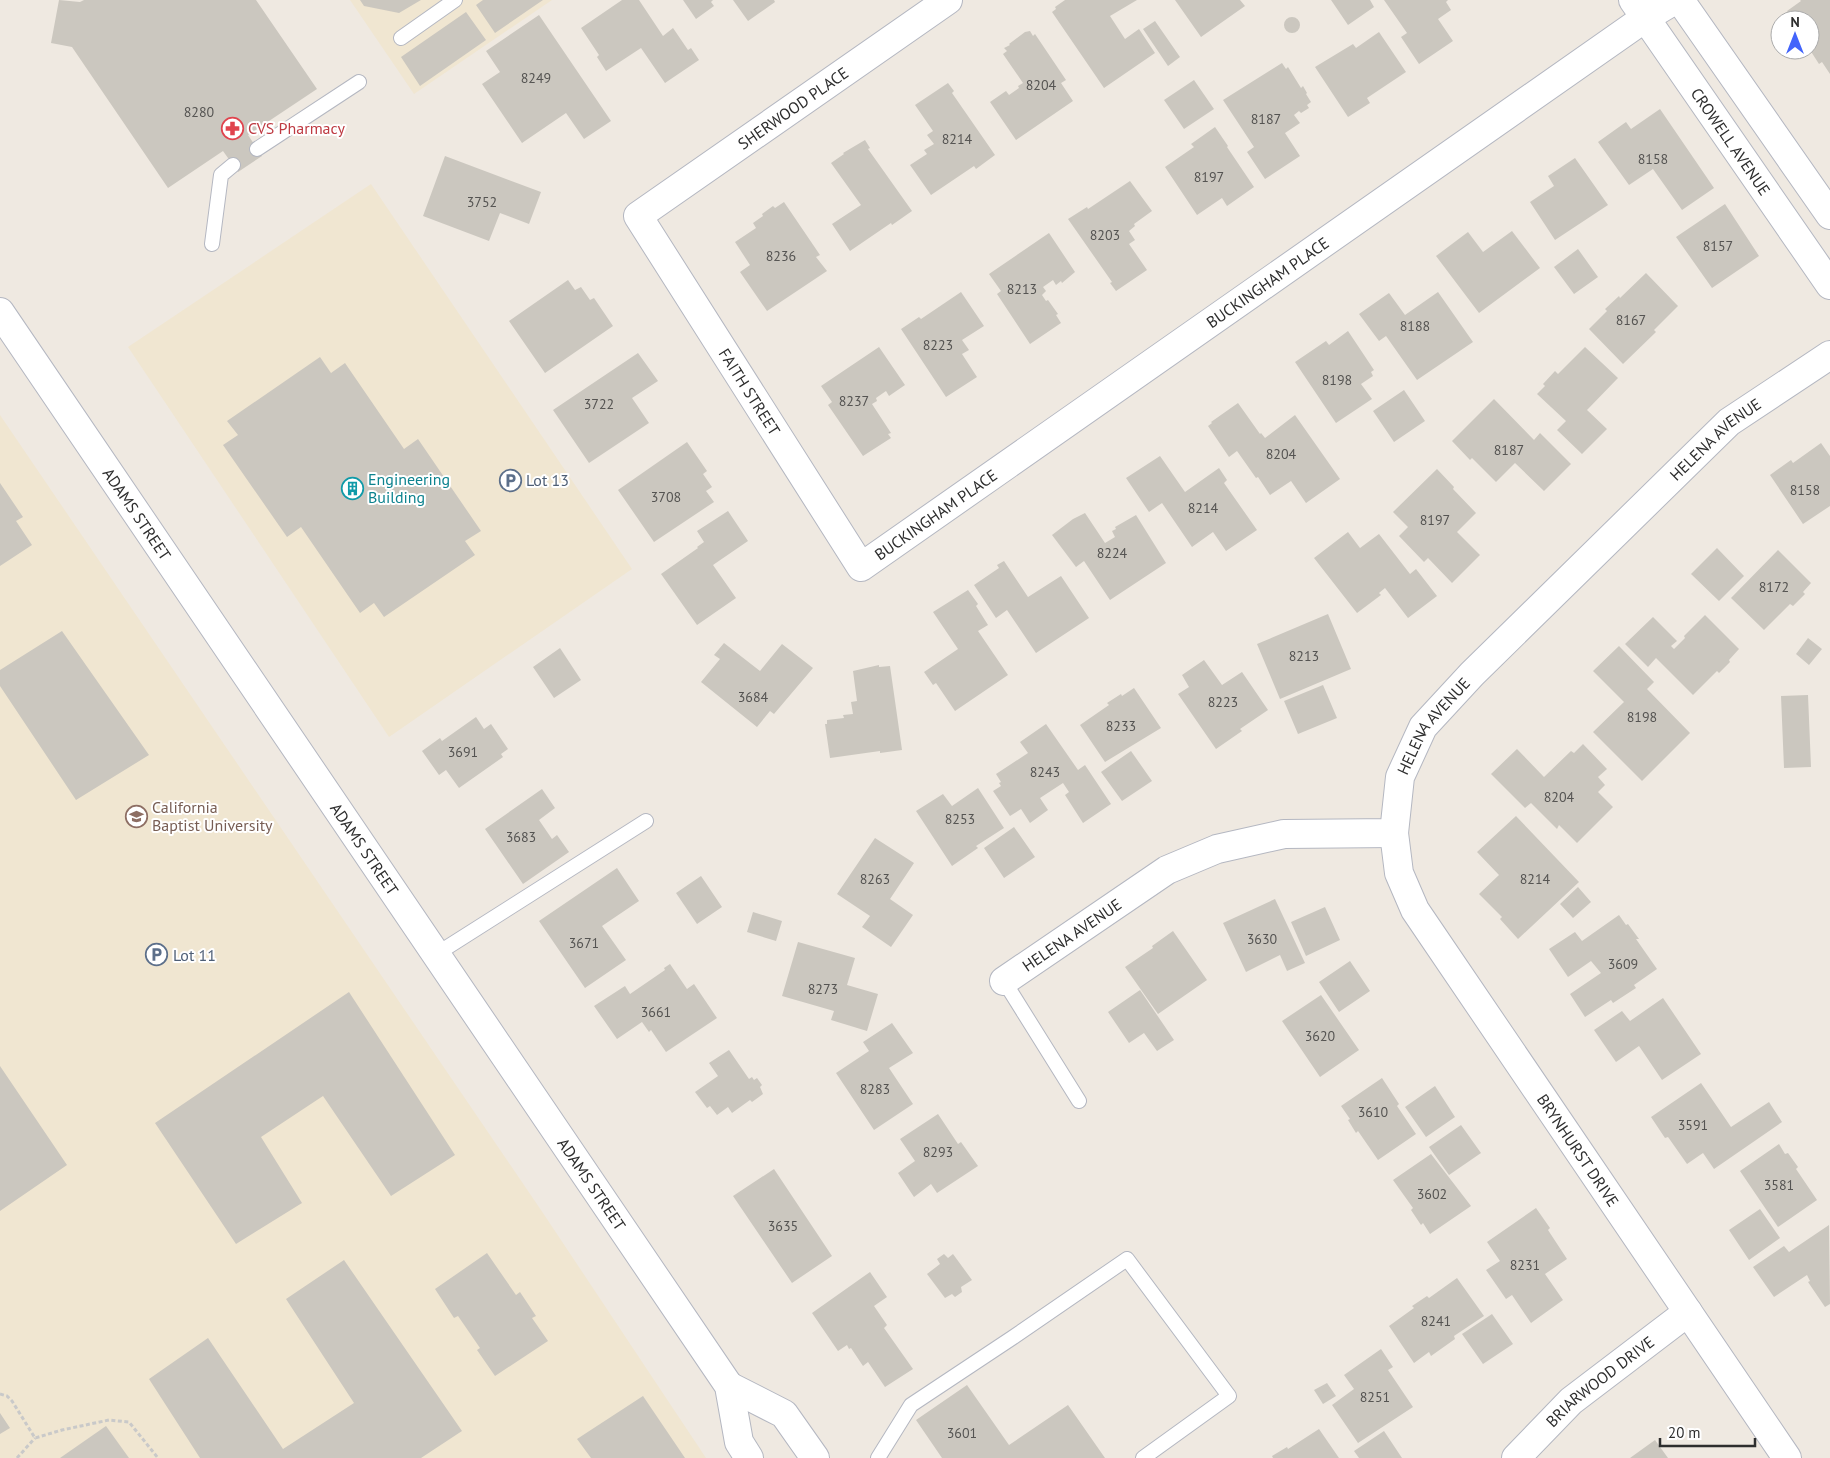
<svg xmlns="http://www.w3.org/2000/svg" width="1830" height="1458" viewBox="0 0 1830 1458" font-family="'PT Sans',sans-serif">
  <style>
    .education { fill: #f0e6d1 }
    .building { fill: #cbc7bf }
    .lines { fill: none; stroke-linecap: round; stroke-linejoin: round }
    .lane-casing { stroke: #b4b7c1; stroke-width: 16 }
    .street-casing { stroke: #b4b7c1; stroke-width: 30 }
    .secondary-casing { stroke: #b4b7c1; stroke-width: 30 }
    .path { stroke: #c9c9c9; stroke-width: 3; stroke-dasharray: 4 2.5; stroke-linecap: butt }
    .lane { stroke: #fff; stroke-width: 14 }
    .street { stroke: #fff; stroke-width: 28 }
    .secondary { stroke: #fff; stroke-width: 28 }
    .labels { text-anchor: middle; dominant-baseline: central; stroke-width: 4; stroke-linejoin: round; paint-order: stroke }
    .number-label { font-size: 14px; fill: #555452 }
    .street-label { font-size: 16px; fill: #2e2e2e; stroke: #fff }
    .health-label { font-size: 16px; fill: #be3a42; stroke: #fff; text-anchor: start }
    .culture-label { font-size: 16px; fill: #0d838f; stroke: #fff; text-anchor: start }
    .service-label { font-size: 16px; fill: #4e5e75; stroke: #fff; text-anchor: start }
    .education-label { font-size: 16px; fill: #785e54; stroke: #fff; text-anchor: start }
  </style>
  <rect width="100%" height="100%" fill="#efe9e1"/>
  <path class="education" d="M350,0h202l-138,94z
    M371,184l261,385 -243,168 -261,-390z
    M0,415l545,801 161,242h-706z"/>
  <path class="building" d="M59,0l21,2 4,-2h172l61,89 -69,46 14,21 -24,16 -15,-21 -55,37 -96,-141 -21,-4z
    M360,0h61l-22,13 -35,-7z
    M483,0h60l-48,33 -19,-28z
    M622,0h17l24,36 10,-8 15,22 3,-2 8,12 -34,23 -24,-35 -35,23 -9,-14 2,-2 -18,-27z
    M683,0h30l-2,2 3,4 -18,13z
    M733,0h41l1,2 -27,19z
    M1065,0h72l-27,16 15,23 14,-10 16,24 -51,35 -52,-76 4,-3 -1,-2z
    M1175,0h65l5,6 -44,31z
    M1331,0h39l4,7 -26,18z
    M1384,0h64l-2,2 5,8 -13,9 15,22 -34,23 -18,-27 6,-4z
    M1800,0h30v74l-8,-12 -3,2 -9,-14v-30h-17l-6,-9 14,-10z
    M466,12l20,28 -66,46 -19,-29z
    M539,15l72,106 -27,18 -18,-26 -44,30 -40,-59 18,-12 -14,-21z
    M1284 25a8 8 0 1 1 16 0a8 8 0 1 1-16 0Z
    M1155,21l25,36 -12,9 -25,-37z
    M1030,31l3,5 2,-2 31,46 -5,3 12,18 -57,39 -26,-38 16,-11 3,4 10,-7 -1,-2 5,-3 -20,-29 4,-3 -3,-3 6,-3 -1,-1 16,-12z
    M1379,32l27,40 -39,26 3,5 -22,14 -33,-50 38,-23 3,4z
    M1282,63l4,6 2,-2 13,21 2,-2 4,7 -1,1 5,8 -4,3 2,3 -8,5 -2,-2 -5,4 6,8 -15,10 15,23 -35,23 -18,-27 7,-5 -31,-47z
    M1194,80l20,29 -30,20 -20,-29z
    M948,83l6,8 -2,2 43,62 -19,14 -2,-3 -43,29 -21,-30 17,-11 -3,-4 10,-6 -7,-9 6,-4 -18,-26z
    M1660,109l54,79 -32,22 -29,-41 -24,16 -31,-43 28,-20 5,7z
    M1215,127l13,19 -1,1 27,40 -27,19 -5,-8 -25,17 -32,-48 29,-20 -3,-3z
    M865,140l5,8 -2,1 44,62 -20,14 -1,-2 -41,28 -18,-27 29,-19 -30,-42 13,-9 -1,-1z
    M445,156l96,36 -12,32 -29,-11 -11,28 -66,-25z
    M1575,158l33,47 -53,35 -25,-38 24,-16 -6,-10z
    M1130,181l22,30 -18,13 1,2 -6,5 6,9 -6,4 18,26 -31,21 -6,-8 2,-1 -44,-63 19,-12 1,2z
    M784,202l36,53 -4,2 11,14 -60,40 -27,-39 10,-7 -15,-23 21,-14 -3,-5 10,-7 -1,-2 11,-8 2,2z
    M1725,204l34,52 -47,32 -36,-51z
    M1512,231l28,37 -61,45 -43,-57 32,-24 15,20z
    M1049,233l26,39 -13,11 -1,-2 -5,4 -3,-5 -10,7 3,4 -4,4 4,6 2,-1 10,14 -2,1 5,8 -31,21 -33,-50 4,-3 -12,-17z
    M1578,249l20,28 -24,17 -20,-27z
    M1646,273l32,33 -24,24 2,2 -33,32 -34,-35 18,-18 -2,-2 14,-13 1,2z
    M568,280l7,10 6,-3 9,13 4,-2 19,28 -68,47 -36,-52z
    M961,292l23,34 -22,14 7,10 -7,4 15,23 -31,20 -45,-68 18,-12 2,2z
    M1438,292l35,50 -56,38 -31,-44 -7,5 -20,-27 30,-21 16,22z
    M1348,331l26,39 -3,2 2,4 -12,8 11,15 -36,24 -41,-61 31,-21 3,4z
    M879,347l26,38 -16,11 -3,-5 -10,7 1,3 -5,3 19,29 -3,1 3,4 -28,18 -35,-51 4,-3 -11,-16z
    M1585,347l33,31 -31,32 20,19 -25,25 -25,-24 9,-9 -29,-27 8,-8 -2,-2 12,-13 3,3z
    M638,353l20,28 -26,17 17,25 -60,40 -36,-53z
    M320,357l11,16 14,-10 59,86 14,-10 63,92 -16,10 10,14 -91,62 -10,-14 -14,10 -59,-86 -14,10 -64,-92 15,-10 -11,-14z
    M1404,390l21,31 -31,21 -21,-31z
    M1494,399l40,41 6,-7 31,31 -27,27 -29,-28 -19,19 -24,-24 -2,2 -18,-19z
    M1238,403l22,31 1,-1 4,5 30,-23 45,64 -34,24 -15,-22 -21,14 -12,-18 -2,1 -19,-27 -8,6 -21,-31 4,-3 -1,-1z
    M687,442l20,29 -4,3 9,13 -6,4 8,11 -60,40 -36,-52z
    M1821,443l9,13v50l-27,18 -33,-49 21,-15 2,3z
    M1160,456l25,36 34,-24 8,12 -3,3 33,47 -31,21 -13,-19 -21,15 -30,-44 -13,9 -23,-34z
    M1437,469l17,18 -1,2 23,24 -19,19 23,23 -28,28 -24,-25 -4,4 -25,-26 9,-9 -15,-15z
    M0,483l23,34 -7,4 16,24 -32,21z
    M728,511l20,30 -35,24 23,33 -39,27 -36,-51 37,-26 -1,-1 7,-5 -7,-11z
    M1085,513l20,30 10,-6 -3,-6 4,-2 -1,-2 21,-12 30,48 -56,37 -26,-39 -8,6 -24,-32 21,-16z
    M1348,532l12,16 19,-14 31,40 6,-5 21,27 -29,22 -23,-30 -6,5 2,2 -24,18 -43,-55z
    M1717,548l27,28 -25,25 -28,-27z
    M1778,550l33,33 -8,9 2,2 -12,12 -3,-2 -26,26 -33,-32z
    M1004,561l24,36 33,-21 28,42 -53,35 -29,-43 -11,8 -22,-33 25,-17 -2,-3z
    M968,590l10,14 -2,2 12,19 -10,6 30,44 -53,36 -19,-28 -3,2 -9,-13 34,-23 -25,-37z
    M1328,614l23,55 -71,30 -23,-55z
    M1705,615l34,34 -10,11 1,2 -11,11 -2,-2 -24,24 -37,-37 -8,9 -23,-23 28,-27 24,24 -6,5 3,3 11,-11 -1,-2z
    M62,631l87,124 -73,45 -76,-114v-16z
    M1808,638l14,11 -13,16 -13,-11z
    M724,643l36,28 22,-27 31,24 -39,46 -4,-3 -13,16 -56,-45 19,-23 -6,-4z
    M1619,646l35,36 -7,7 43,44 -48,48 -49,-49 31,-30 -31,-31z
    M560,648l21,32 -27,18 -21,-31z
    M1204,660l18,25 20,-13 26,38 -28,19 2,2 -26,18 -38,-55 11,-7 -7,-12z
    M879,665v2l11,-1 12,84 -22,3v-2l-50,7 -5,-34h2v-4l17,-2 -1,-3 10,-1 -2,-12 6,-1 -4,-30z
    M1323,685l14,33 -39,16 -14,-33z
    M1134,688l27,40 -56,34 -25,-37 29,-20 -2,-2 14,-9 1,2z
    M1808,695l3,72 -27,1 -3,-72z
    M476,717l8,12 7,-5 17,25 -7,5 2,3 -44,31 -13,-18 -7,5 -17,-24 18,-13 2,3z
    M1046,724l32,46 7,-5 26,39 -28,19 -18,-28 4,-3 -6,-9 -23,15 8,12 -18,13 -9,-14 -11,7 -17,-25 8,-5 -2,-3 2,-1 -5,-8 32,-21 -8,-11z
    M1583,744l24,25 -9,8 7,8 -7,7 15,15 -36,36 -18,-18 -2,4 -26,-26 -6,5 -34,-34 26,-25 27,28 27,-26 3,2z
    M1131,751l21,30 -30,20 -21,-29z
    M978,788l26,40 -28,18 2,2 -26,18 -36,-55 27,-17 9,12z
    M542,789l13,19 -16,12 13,19 5,-4 12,17 -46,32 -38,-55z
    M1516,816l63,66 -61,57 -18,-20 2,-2 -23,-23 20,-19 -22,-23z
    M1014,827l21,30 -31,21 -20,-30z
    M875,838l39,25 -24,36 23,16 -22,32 -29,-20 8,-11 -33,-22z
    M617,868l22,33 -37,25 24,34 -41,28 -46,-67z
    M701,876l21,31 -25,17 -21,-31z
    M1578,887l13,15 -18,16 -13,-14z
    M1275,899l30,64 -18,8 -7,-16 -34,17 -23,-49z
    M1325,907l15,33 -34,16 -15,-34z
    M753,912l29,9 -6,20 -29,-9z
    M1619,915l7,10 2,-1 11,15h-3l21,30 -23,16 2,3 -23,15 -2,-3 -26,17 -15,-23 31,-21 -10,-12 -23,16 -19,-28 26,-17 7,9z
    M1173,931l34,49 -49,34 -33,-47 28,-19 -1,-2z
    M798,942l57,16 -8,27 31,9 -11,37 -36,-11 3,-9 -52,-15z
    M1350,961l20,30 -31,21 -20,-30z
    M670,964l17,25 7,-5 23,34 -51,34 -15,-22 -2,2 -7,-10 -25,17 -23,-33 31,-20 5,8 35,-24 -1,-2z
    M1140,990l34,50 -17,11 -13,-18 -15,10 -21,-31z
    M349,992l106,163 -64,41 -68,-100 -62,41 41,66 -66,41 -81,-121z
    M1321,995l38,55 -39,27 -38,-56z
    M1663,998l38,56 -39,26 -23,-34 -23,16 -22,-32 28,-19 8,10z
    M892,1023l21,30 -24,15 24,36 -39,26 -38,-57 33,-22 -6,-9z
    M729,1050l20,29 3,-2 2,3 3,-2 5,7 -2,2 3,7 -11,8 -2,-2 -18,13 -4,-6 -11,8 -7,-9 -3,2 -12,-16 23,-16 -9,-13z
    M0,1066l67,99 -67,46z
    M1382,1078l17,26 -2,2 19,28 -38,26 -20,-29 -2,2 -8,-13 2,-1 -9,-13z
    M1701,1083l30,44 38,-25 13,20 -68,47 -11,-16 -16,11 -19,-27 -3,1 -14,-21z
    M1435,1086l20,31 -29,20 -21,-30z
    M938,1114l20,30 3,-2 17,24 -41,27 -6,-9 -17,13 -16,-24 17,-12 -15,-22z
    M1461,1125l20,28 -32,22 -20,-28z
    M1779,1144l6,10 3,-1 10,14 -2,2 21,31 -39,27 -38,-56z
    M1431,1154l40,52 -41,28 -7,-11 -2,2 -10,-15 2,-2 -20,-28z
    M774,1169l58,87 -40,27 -59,-87z
    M1536,1208l14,20 -2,2 19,29 -22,15 18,26 -32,23 -19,-28 -6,4 -20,-29 14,-9 -13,-19z
    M1760,1209l20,29 -31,22 -20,-30z
    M1829,1225l1,79 -5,3 -17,-25 2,-1 -3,-6 -33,22 -21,-30 31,-21 5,6z
    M487,1253l29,42 4,-3 16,24 -4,2 16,23 -53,35 -18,-26 3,-2 -22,-32 -4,2 -19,-29z
    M944,1254l4,4 5,-4 19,26 -11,7 1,5 -7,5 -3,-3 -7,4 -18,-24 13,-10 -3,-5z
    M344,1260l118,171 -41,27h-221l-51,-79 59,-41 75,111 71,-46 -68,-104z
    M870,1272l17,25 -13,9 13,19 -3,3 29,41 -28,18 -17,-25 -5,4 -12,-18 -2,1 -2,-4 -9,6 -26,-38z
    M1457,1278l27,38 -30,20 1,3 -24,17 -2,-4 -15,11 -25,-37 25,-18 -2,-2 15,-10 2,2z
    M1492,1314l21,30 -30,20 -21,-30z
    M1381,1349l12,18 -5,3 25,37 -55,36 -26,-38 22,-16 -10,-14z
    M1327,1383l9,13 -13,8 -9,-14z
    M967,1385l42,60 59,-40 37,53h-163l-26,-38z
    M643,1396l42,62h-94l-14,-19z
    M0,1413l10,15 -10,6z
    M106,1426l23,32h-69z
    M1319,1429l20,29h-66l-1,-2 15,-9 1,2z
    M1384,1431l18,27h-43l-5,-7z
    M1655,1440l13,18h-38z"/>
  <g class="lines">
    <defs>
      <path id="lane" d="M401,38l54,-38
        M257,149l102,-67
        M212,244l9,-69 12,-10
        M435,955l211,-134
        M1004,981l75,120
        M878,1458l33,-53 101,-67 115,-79 102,137 -86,62"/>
      <g id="street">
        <path id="s1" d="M948,0l-310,216 223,351 784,-549 30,-18"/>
        <path id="s2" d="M1633,0l197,285"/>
        <path d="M1680,0l150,215"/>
        <path id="s3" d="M1394,833l5,40 16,37 372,548"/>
        <path id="s4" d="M1004,981l163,-111 50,-21 67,-15 110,-1 6,-56 23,-50 49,-53 257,-252 101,-67"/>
        <path id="s5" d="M1516,1458l55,-57 117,-89"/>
      </g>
      <g id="secondary">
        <path id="s6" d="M0,312l729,1074 10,56 10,16"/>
        <path d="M729,1386l55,28 31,44"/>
      </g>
    </defs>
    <use href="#lane" class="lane-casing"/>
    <use href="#street" class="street-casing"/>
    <use href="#secondary" class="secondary-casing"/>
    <path class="path" d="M0,1394l7,2 5,5 23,37 27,-8 47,-10 20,2 29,36
      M17,1458l18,-20"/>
    <use href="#lane" class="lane"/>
    <use href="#street" class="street"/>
    <use href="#secondary" class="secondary"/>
  </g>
  <defs>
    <symbol id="pharmacy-ring" viewBox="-11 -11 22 22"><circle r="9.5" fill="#fff" stroke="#e0444e" stroke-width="1.5"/><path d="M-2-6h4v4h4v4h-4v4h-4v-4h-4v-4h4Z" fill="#e0444e"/></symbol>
    <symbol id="parking-ring" viewBox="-11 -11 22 22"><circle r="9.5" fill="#fff" stroke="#5c6f8a" stroke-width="1.5"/><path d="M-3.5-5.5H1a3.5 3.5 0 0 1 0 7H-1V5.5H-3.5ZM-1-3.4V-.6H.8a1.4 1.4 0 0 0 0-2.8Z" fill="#5c6f8a"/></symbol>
    <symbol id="building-ring" viewBox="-11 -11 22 22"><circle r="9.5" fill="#fff" stroke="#0f9aa8" stroke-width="1.5"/><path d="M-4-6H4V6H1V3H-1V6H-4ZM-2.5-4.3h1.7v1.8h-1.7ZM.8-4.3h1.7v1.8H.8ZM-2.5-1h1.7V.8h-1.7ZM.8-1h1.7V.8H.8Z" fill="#0f9aa8"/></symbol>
    <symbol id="university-ring" viewBox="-11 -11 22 22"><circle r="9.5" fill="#fff" stroke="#8d6e63" stroke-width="1.5"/><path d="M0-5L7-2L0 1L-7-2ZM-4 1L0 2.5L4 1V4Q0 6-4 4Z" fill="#8d6e63"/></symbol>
  </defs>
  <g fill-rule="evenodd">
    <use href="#pharmacy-ring" x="220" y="116" width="25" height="25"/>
    <use href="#parking-ring" x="498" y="468" width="25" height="25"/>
    <use href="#building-ring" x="340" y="476" width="25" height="25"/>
    <use href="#university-ring" x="124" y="804" width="25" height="25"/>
    <use href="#parking-ring" x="144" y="942" width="25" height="25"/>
  </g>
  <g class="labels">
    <g class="number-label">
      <text x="536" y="78">8249</text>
      <text x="1041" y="85">8204</text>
      <text x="199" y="112">8280</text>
      <text x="1266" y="119">8187</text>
      <text x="957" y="139">8214</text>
      <text x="1653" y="159">8158</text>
      <text x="1209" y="177">8197</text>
      <text x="482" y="202">3752</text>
      <text x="1105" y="235">8203</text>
      <text x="1718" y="246">8157</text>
      <text x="781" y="256">8236</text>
      <text x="1022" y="289">8213</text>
      <text x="1631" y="320">8167</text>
      <text x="1415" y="326">8188</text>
      <text x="938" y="345">8223</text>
      <text x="1337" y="380">8198</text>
      <text x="854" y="401">8237</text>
      <text x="599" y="404">3722</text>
      <text x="1509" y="450">8187</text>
      <text x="1281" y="454">8204</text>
      <text x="1805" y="490">8158</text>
      <text x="666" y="497">3708</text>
      <text x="1203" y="508">8214</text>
      <text x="1435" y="520">8197</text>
      <text x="1112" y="553">8224</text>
      <text x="1774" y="587">8172</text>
      <text x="1304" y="656">8213</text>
      <text x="753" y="697">3684</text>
      <text x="1223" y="702">8223</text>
      <text x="1642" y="717">8198</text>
      <text x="1121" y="726">8233</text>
      <text x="463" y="752">3691</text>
      <text x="1045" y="772">8243</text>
      <text x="1559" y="797">8204</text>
      <text x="960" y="819">8253</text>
      <text x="521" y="837">3683</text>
      <text x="875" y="879">8263</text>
      <text x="1535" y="879">8214</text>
      <text x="1262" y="939">3630</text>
      <text x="584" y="943">3671</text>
      <text x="1623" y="964">3609</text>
      <text x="823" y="989">8273</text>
      <text x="656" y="1012">3661</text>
      <text x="1320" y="1036">3620</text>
      <text x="875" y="1089">8283</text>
      <text x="1373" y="1112">3610</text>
      <text x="1693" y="1125">3591</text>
      <text x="938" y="1152">8293</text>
      <text x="1779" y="1185">3581</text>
      <text x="1432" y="1194">3602</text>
      <text x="783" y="1226">3635</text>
      <text x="1525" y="1265">8231</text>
      <text x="1436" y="1321">8241</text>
      <text x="1375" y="1397">8251</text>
      <text x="962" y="1433">3601</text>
    </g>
    <g class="street-label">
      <text transform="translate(793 108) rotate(-35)">SHERWOOD PLACE</text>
      <text stroke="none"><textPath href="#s2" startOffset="172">CROWELL AVENUE</textPath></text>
      <text stroke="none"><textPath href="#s1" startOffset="1290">BUCKINGHAM PLACE</textPath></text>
      <text stroke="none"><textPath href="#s1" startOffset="586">FAITH STREET</textPath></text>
      <text stroke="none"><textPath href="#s4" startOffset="952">HELENA AVENUE</textPath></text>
      <text stroke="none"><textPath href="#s6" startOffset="244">ADAMS STREET</textPath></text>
      <text stroke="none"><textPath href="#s1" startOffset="885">BUCKINGHAM PLACE</textPath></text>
      <text stroke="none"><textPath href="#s4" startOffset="548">HELENA AVENUE</textPath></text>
      <text stroke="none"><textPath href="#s6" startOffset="649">ADAMS STREET</textPath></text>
      <text stroke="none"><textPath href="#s4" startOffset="82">HELENA AVENUE</textPath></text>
      <text stroke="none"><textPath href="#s3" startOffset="371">BRYNHURST DRIVE</textPath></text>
      <text stroke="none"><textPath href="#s6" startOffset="1054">ADAMS STREET</textPath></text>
      <text stroke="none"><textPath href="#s5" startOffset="114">BRIARWOOD DRIVE</textPath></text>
    </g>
    <g class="health-label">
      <text x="248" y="128">CVS Pharmacy</text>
    </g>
    <g class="culture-label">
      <text x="368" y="479">Engineering<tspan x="368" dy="18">Building</tspan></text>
    </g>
    <g class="service-label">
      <text x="526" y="480">Lot 13</text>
      <text x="173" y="955">Lot 11</text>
    </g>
    <g class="education-label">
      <text x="152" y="807">California<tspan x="152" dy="18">Baptist University</tspan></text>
    </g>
  </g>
  <g transform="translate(1795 35)"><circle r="24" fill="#ffffff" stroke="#ababab"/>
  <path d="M0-4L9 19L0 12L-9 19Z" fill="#4264fb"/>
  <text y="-8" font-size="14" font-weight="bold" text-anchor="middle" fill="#2e2e2e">N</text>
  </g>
  <path d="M1660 1438v8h95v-8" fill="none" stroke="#2e2e2e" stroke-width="2.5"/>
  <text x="1668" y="1438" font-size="15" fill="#2e2e2e" stroke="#ffffff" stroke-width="4" paint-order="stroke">20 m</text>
</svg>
